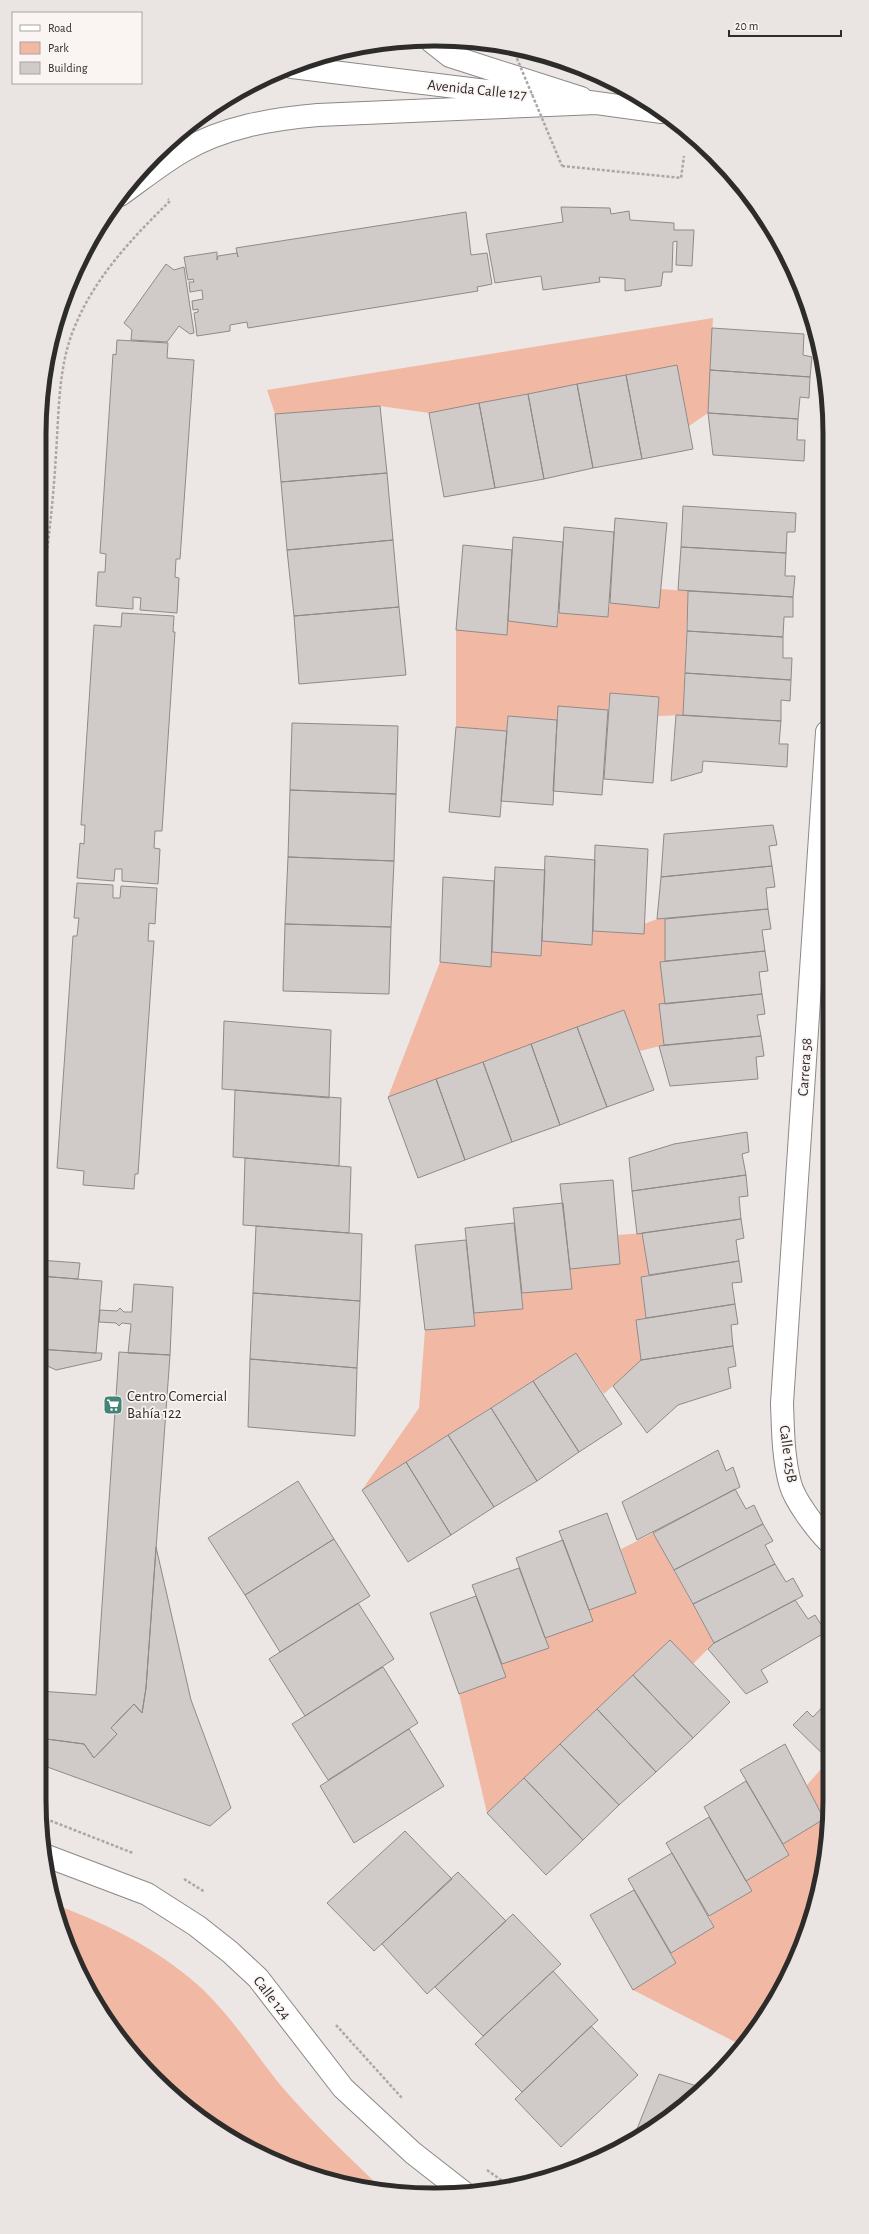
<svg xmlns="http://www.w3.org/2000/svg" width="869" height="2234" viewBox="0 0 869 2234" font-family="'Alegreya Sans',sans-serif">
  <style>
    .green { fill: #f1b9a4 }
    .building { fill: #d0cbc9; stroke: #8f8a88 }
    .lines { fill: none; stroke-linecap: round; stroke-linejoin: round }
    .street-casing { stroke: #8c8886; stroke-width: 24 }
    .primary-casing { stroke: #8c8886; stroke-width: 24 }
    .path { stroke: #aba7a6; stroke-width: 2.5; stroke-dasharray: 3 2; stroke-linecap: butt }
    .street { stroke: #fff; stroke-width: 22 }
    .primary { stroke: #fff; stroke-width: 22 }
    .path-bridge { stroke: #aba7a6; stroke-width: 2.5; stroke-dasharray: 3 2; stroke-linecap: butt }
    .labels { text-anchor: middle; dominant-baseline: central; stroke-width: 3.5; stroke-linejoin: round; paint-order: stroke }
    .street-label { font-size: 15px; fill: #2e2c2b; stroke: #faf4f2 }
    .poi-label { font-size: 15px; fill: #2e2c2b; stroke: #faf4f2; text-anchor: start }
    .rim { fill: none; stroke: #2e2c2b; stroke-width: 5 }
  </style>
  <rect width="100%" height="100%" fill="#ece7e5"/>
  <path class="green" d="M713,318l-5,95 -19,13 -12,-61 -248,48 -49,-7 -105,8 -8,-24z
    M661,589l27,2 -5,124 -25,1 1,-19 -49,-4 -2,17 -49,-4 -2,14 -49,-4 -1,15 -51,-4v-97l51,5 1,-14 49,6 2,-14 49,4 2,-14 49,5z
    M657,919h8v42l-5,1 5,42h-6l5,41 -24,6 -16,-41 -236,87 52,-135 50,5 2,-15 49,4 1,-15 50,4 1,-14 50,3 1,-10z
    M642,1233l7,42 -8,2 5,41 -10,2 5,40 -37,34 -28,-41 -214,137 57,-82 6,-78 50,-4 -1,-13 49,-4 -1,-16 50,-4 -2,-20 50,-5 -2,-29z
    M653,1533l61,110 -21,21 -23,-24 -183,173 -28,-119 47,-17 -4,-13 47,-16 -4,-10 44,-28 47,-17 -15,-44z
    M829,1760l1,40 -14,102 -27,73 -41,65 -5,6 -110,-56 43,-27 -5,-10 43,-26 -5,-11 43,-25 -6,-10 43,-26 -6,-11 41,-25 -17,-34z
    M54,1904c53,20 101,43 144,81 33,30 57,69 85,103 32,37 67,70 102,104l-77,-18 -71,-32 -63,-45 -37,-37 -45,-63 -32,-70z"/>
  <path class="building" d="M561,207l49,1 1,6 18,-3 1,9 44,3v7h20l-2,36 -16,-1 1,-24 -4,1 -1,30h-9l-2,14 -36,5v-12l-26,-2 1,5 -57,8 -2,-14 -46,7 -9,-49 77,-12z
    M466,212l5,43 16,-2 5,31 -15,3 1,4 -230,37 -1,-6 -17,3v6l-33,5 -3,-23 4,-1v-3l-5,1 -1,-9 11,-2 -1,-9 -12,2 -1,-10h5l-1,-3 -5,1 -4,-23 33,-5v8l1,-4 19,-3 1,4 -2,-9z
    M166,264l8,6 10,-3 10,66 -4,1 -11,-8 -12,16 -36,-2 1,-10 -8,-7z
    M712,328l92,6 -1,21 9,2 -2,20 -100,-7z
    M117,340l51,3 -1,15 27,2 -14,199h-4l-1,18 4,1 -2,35 -37,-3 1,-12 -8,-1v12l-37,-3 2,-34h7l1,-18 -6,-1 13,-199 3,1z
    M677,365l16,84 -51,10 -16,-84z
    M710,370l100,7 -1,21 -9,-1 -2,22 -90,-6z
    M626,375l16,84 -49,9 -16,-84z
    M577,384l16,84 -49,11 -16,-85z
    M528,394l16,85 -49,9 -16,-85z
    M479,403l16,85 -51,9 -15,-84z
    M380,406l7,67 -106,9 -6,-68z
    M708,413l90,6 -1,21h8l-1,21 -91,-6z
    M387,473l6,67 -106,10 -6,-68z
    M683,506l113,7 -1,19h-8l-1,21 -105,-6z
    M615,518l52,5 -8,85 -49,-5z
    M564,527l50,5 -6,85 -49,-4z
    M513,537l50,5 -6,85 -49,-6z
    M393,540l6,67 -105,9 -7,-66z
    M463,545l49,5 -5,85 -51,-5z
    M681,547l105,6 -1,23h10l-2,21 -115,-7z
    M688,591l105,6v20h-9l-1,20 -96,-6z
    M399,607l7,68 -107,9 -5,-68z
    M122,613l52,3 -1,16h2l-13,199h-7l-1,17 6,1 -2,35 -36,-3v-12h-7l-1,12 -37,-3 3,-35 4,1 1,-19h-4l13,-200 27,2z
    M687,631l96,6v21h9l-1,22 -106,-7z
    M685,673l106,7 -1,21 -9,-1v21l-98,-6z
    M610,693l49,4 -6,86 -49,-4z
    M558,706l50,4 -6,85 -49,-4z
    M676,715l105,6 -2,23h9l-1,23 -84,-6 -1,11 -31,9z
    M508,716l49,4 -4,85 -52,-4z
    M292,723l106,3 -2,68 -106,-4z
    M456,727l51,4 -7,86 -51,-5z
    M290,790l106,4 -2,67 -106,-4z
    M773,825l4,20 -8,1 3,20 -111,11 3,-43z
    M595,845l53,4 -4,85 -51,-3z
    M545,856l50,4 -3,85 -50,-4z
    M288,857l106,4 -3,66 -106,-3z
    M772,866l3,21 -9,1 2,21 -111,10 4,-42z
    M495,867l50,3 -4,86 -49,-4z
    M443,877l51,4 -3,86 -51,-5z
    M77,883l36,2v13h7l1,-12 36,2 -2,36 -6,-1 -1,18h6l-16,233h-3l-1,15 -51,-4 1,-14 -27,-3 16,-232h4l2,-18h-5z
    M768,909l3,20 -9,1 3,21 -100,10v-42z
    M285,924l106,3 -2,67 -106,-3z
    M765,951l3,20 -9,1 3,22 -97,10 -5,-42z
    M762,994l3,20 -8,1 4,21 -97,9 -5,-41z
    M624,1010l30,80 -47,17 -30,-80z
    M224,1021l107,9 -2,68 -107,-9z
    M577,1027l30,80 -47,18 -29,-81z
    M761,1036l3,20 -8,1 2,22 -88,7 -11,-40z
    M531,1044l29,81 -48,17 -29,-80z
    M483,1062l29,80 -47,18 -29,-81z
    M436,1079l29,81 -47,18 -30,-81z
    M235,1090l106,8 -2,68 -106,-9z
    M747,1132l2,20 -7,2 4,21 -114,16 -3,-33 45,-14z
    M245,1158l106,9 -2,66 -106,-8z
    M746,1175l2,21 -9,1 2,22 -104,15 -5,-43z
    M613,1180l7,84 -50,5 -10,-85z
    M563,1203l9,86 -50,4 -9,-85z
    M741,1219l3,19 -8,2 3,21 -90,14 -7,-42z
    M514,1223l9,86 -49,4 -9,-85z
    M256,1226l106,8 -2,67 -107,-8z
    M466,1240l9,86 -50,4 -10,-85z
    M39,1260l41,3 -2,16 -39,-3z
    M739,1261l3,21 -10,1 3,21 -89,14 -5,-41z
    M39,1276l63,5 -6,72 -57,-4z
    M134,1284l39,3 -3,68 -42,-2 3,-29 -9,-1 -3,3 -3,-3 -17,-1 1,-12 17,1 3,-3 4,4h8z
    M253,1293l107,8 -3,67 -107,-9z
    M735,1304l3,20 -7,1 2,21 -92,14 -5,-40z
    M733,1346l3,20 -8,2 3,20 -53,17 -31,28 -34,-47 28,-26z
    M39,1349l57,4h6l-1,7 -45,10 -17,-8z
    M119,1352l51,3 -24,333 -4,25 -8,-9 -23,24 6,6 -23,24 -10,-14 -45,-6v-47l57,4z
    M576,1353l46,71 -43,28 -46,-71z
    M250,1359l107,9 -2,68 -107,-9z
    M533,1381l46,71 -42,29 -46,-73z
    M39,1402l5,3 -5,91z
    M491,1408l46,73 -43,26 -46,-72z
    M829,1420v19l-6,-16z
    M448,1435l46,72 -43,28 -45,-73z
    M718,1450l8,21 7,-4 7,20 -103,53 -15,-38z
    M406,1462l45,73 -43,27 -46,-72z
    M298,1481l36,58 -89,56 -37,-57z
    M735,1489l11,20 8,-4 9,19 -89,46 -21,-37z
    M607,1513l29,80 -47,17 -30,-79z
    M763,1524l10,17 -8,4 10,19 -82,40 -19,-34z
    M334,1539l36,57 -90,56 -35,-57z
    M563,1540l30,81 -48,17 -29,-80z
    M156,1547l35,153 40,108 -21,18 -171,-62v-26l45,6 10,14 23,-24 -6,-6 23,-24 8,9 4,-25z
    M775,1564l11,18 7,-4 10,18 -89,47 -21,-39z
    M519,1568l30,80 -47,16 -30,-79z
    M476,1596l30,81 -47,17 -29,-81z
    M795,1600l13,19 7,-4 11,17 -65,38 7,12 -22,12 -38,-45 6,-6z
    M358,1603l36,56 -89,57 -36,-57z
    M670,1640l60,62 -37,36 -60,-63z
    M383,1667l35,56 -90,57 -36,-56z
    M633,1675l60,63 -37,34 -59,-63z
    M830,1699v60l-1,1 -36,-35 14,-14 6,6z
    M597,1709l59,63 -37,33 -59,-61z
    M409,1729l35,57 -90,57 -34,-57z
    M560,1744l59,61 -36,35 -59,-62z
    M785,1744l39,75 -41,25 -43,-74z
    M524,1778l59,62 -37,35 -59,-62z
    M746,1781l43,74 -43,26 -42,-74z
    M709,1817l43,74 -43,25 -43,-73z
    M405,1831l47,48 -78,72 -47,-48z
    M672,1853l42,74 -43,26 -43,-74z
    M458,1872l48,49 -79,73 -45,-50z
    M634,1890l42,73 -43,27 -43,-75z
    M513,1914l48,50 -78,72 -48,-49z
    M553,1971l45,49 -76,72 -47,-48z
    M591,2026l47,49 -77,72 -46,-48z
    M659,2074l44,14 -49,40 -21,11z"/>
  <g class="lines">
    <defs>
      <path id="street" d="M827,732l-45,671c1,26 1,54 8,80 4,17 27,47 39,59
        M44,1855l103,39 50,32 33,26 28,26 85,110 70,65 50,39"/>
      <path id="primary" d="M431,41l19,15 131,42
        M292,67l228,28
        M582,101l80,11
        M120,195c21,-15 41,-31 63,-44 40,-24 89,-32 135,-36l278,-12"/>
    </defs>
    <use href="#street" class="street-casing"/>
    <use href="#primary" class="primary-casing"/>
    <path class="path" d="M562,166l119,12 3,-22
      M39,608c8,-51 14,-103 17,-154 3,-42 2,-89 19,-128 20,-49 58,-89 95,-125l-2,-2
      M41,1817l92,36
      M184,1879l21,13
      M336,2025l66,73
      M487,2170l24,17"/>
    <use href="#street" class="street"/>
    <use href="#primary" class="primary"/>
    <path class="path-bridge" d="M513,49l49,117"/>
  </g>
  <defs>
    <symbol id="supermarket-square" viewBox="-11 -11 22 22"><rect x="-9" y="-9" width="18" height="18" rx="4" fill="#428577" stroke="#faf4f2"/><path d="M-6-5.5h2.5l.6 2H6L4.5 2H-2.5L-4.4-4H-6ZM-1.5 3.2a1.3 1.3 0 1 0 .1 0ZM3 3.2a1.3 1.3 0 1 0 .1 0Z" fill="#fff"/></symbol>
  </defs>
  <g fill-rule="evenodd">
    <use href="#supermarket-square" x="102" y="1394" width="22" height="22"/>
  </g>
  <g class="labels">
    <g class="street-label">
      <text transform="translate(477 90) rotate(6)">Avenida Calle 127</text>
      <text transform="translate(805 1067) rotate(-86)">Carrera 58</text>
      <text transform="translate(788 1454) rotate(82)">Calle 125B</text>
      <text transform="translate(272 1998) rotate(52)">Calle 124</text>
    </g>
    <g class="poi-label">
      <text x="127" y="1396">Centro Comercial<tspan x="127" dy="17">Bahía 122</tspan></text>
    </g>
  </g>
  <path d="M0 0H869V2234H0ZM434 46H435A388 388 0 0 1 823 434V1800A388 388 0 0 1 435 2188H434A388 388 0 0 1 46 1800V434A388 388 0 0 1 434 46Z" fill="#eae4e2" fill-rule="evenodd"/>
  <path class="rim" d="M434 46H435A388 388 0 0 1 823 434V1800A388 388 0 0 1 435 2188H434A388 388 0 0 1 46 1800V434A388 388 0 0 1 434 46Z"/>
  <rect x="12" y="12" width="130" height="72" fill="#faf4f2" stroke="#a8a4a2"/>
  <rect x="20" y="25" width="20" height="6" fill="#ffffff" stroke="#a8a4a2"/>
  <text x="48" y="32" font-size="12" fill="#2e2c2b">Road</text>
  <rect x="20" y="42" width="20" height="12" fill="#f1b9a4" stroke="#a8a4a2"/>
  <text x="48" y="52" font-size="12" fill="#2e2c2b">Park</text>
  <rect x="20" y="62" width="20" height="12" fill="#d0cbc9" stroke="#a8a4a2"/>
  <text x="48" y="72" font-size="12" fill="#2e2c2b">Building</text>
  <path d="M729 30v6h112v-6" fill="none" stroke="#2e2c2b" stroke-width="2"/>
  <text x="735" y="30" font-size="12" fill="#2e2c2b" stroke="#faf4f2" stroke-width="3" paint-order="stroke">20 m</text>
</svg>
